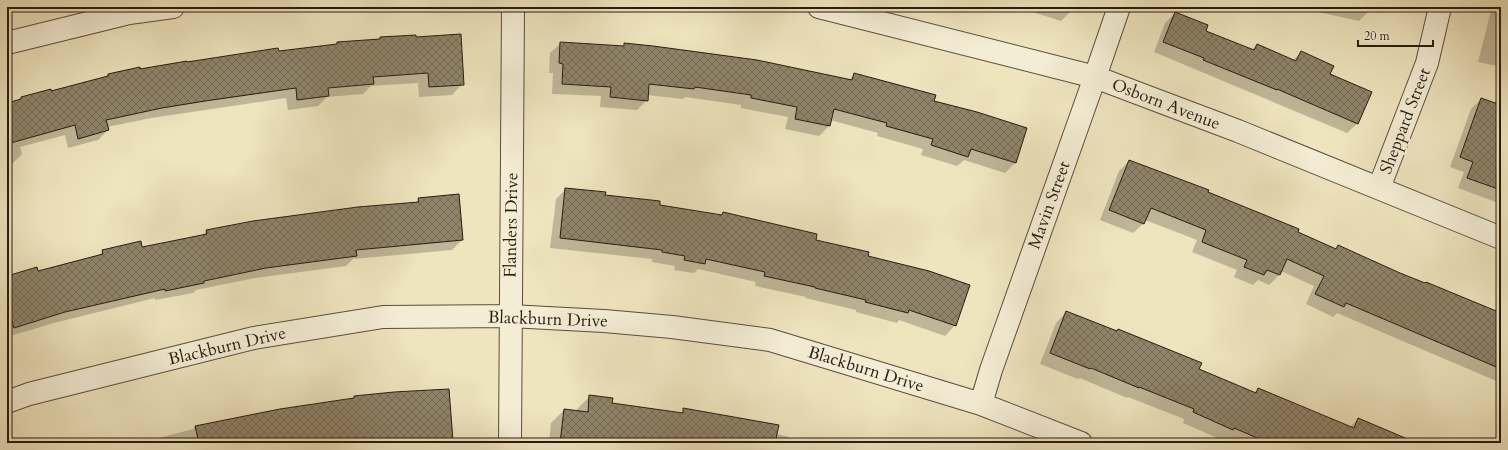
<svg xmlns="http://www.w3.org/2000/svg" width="1508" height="450" viewBox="0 0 1508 450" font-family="Cardo,serif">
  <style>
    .shadow { fill: #0003 }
    .building { fill: url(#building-cross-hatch); stroke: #281c0f }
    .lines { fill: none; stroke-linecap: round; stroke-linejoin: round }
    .minor-casing { stroke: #5a4e3b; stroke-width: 24 }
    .minor { stroke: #f4edd5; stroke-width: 22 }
    .labels { text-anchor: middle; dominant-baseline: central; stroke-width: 4; stroke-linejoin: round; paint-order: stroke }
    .street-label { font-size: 17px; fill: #281c0f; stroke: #f4edd5 }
  </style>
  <defs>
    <pattern id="building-cross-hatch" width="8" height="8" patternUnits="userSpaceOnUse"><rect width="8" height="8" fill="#8f846a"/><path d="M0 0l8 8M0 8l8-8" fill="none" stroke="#756b56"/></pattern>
  </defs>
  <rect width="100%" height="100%" fill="#eee4be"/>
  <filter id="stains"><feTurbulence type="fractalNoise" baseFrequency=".005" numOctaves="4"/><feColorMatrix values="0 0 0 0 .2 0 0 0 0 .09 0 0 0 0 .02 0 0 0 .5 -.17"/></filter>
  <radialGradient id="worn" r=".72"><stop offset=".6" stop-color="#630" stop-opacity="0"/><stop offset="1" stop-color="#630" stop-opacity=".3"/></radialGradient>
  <path class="shadow" d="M1005,7h67l-1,4 -10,10 -41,-13 -3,3z
    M1319,7h51l-1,4 -10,10 -41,-9z
    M1492,7h9v60l-23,-5z
    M1175,13l30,18 47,19 5,-4 35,15 9,-9 28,22 29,49 -11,10 -193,-81 11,-29z
    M381,38h34l47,46 -10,11 -33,2 -1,-14 -47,3 -8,8 -36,3 -9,9 -30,4 -2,-12 -135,20 -44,9 1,3 -10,10 -30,8 -3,-13 -45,12 2,7 -10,10 -5,1v-61l12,-4 2,-2 84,-20 3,-3 78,-12 149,-18 2,-2 42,-3z
    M561,43l62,4 2,-3 224,36 6,-6 78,28 93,27 -11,34 -10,10 -41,-13 -7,6 -36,-11 2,-6 -46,-13 1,-3 -48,-13 -1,6 -10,10 -34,-7 3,-12 -47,-9v-3l-56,-8 -2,2 -36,-4v5l-10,10 -37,-3 1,-11 -49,-2 1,-21h-4l1,-20z
    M1501,81v123l-43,-16 6,-16 -14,-5 21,-58 10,-10 14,5z
    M1129,161l78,32 128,57 4,-4 61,28 101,40v69l-164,-70 -4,4 -27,-13 8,-18 -33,-15 -2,4 -10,10 -11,-5 -5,5 -19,-8 3,-7 -45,-18 5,-12 -52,-20 -1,3 -11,10 -33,-13 19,-49z
    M566,189l155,27 3,-3 143,43 88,69 -10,11 -46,-16 -2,3 -41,-11v-2l-51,-12 1,-1 -51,-11 1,-4 -58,-13 -4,4 -20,-3 1,-4 -23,-4v-3l-102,-11 6,-49z
    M419,199l43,41 -10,10 -99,9 -7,7 -91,12 -59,12 -3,3 -38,7v-2l-101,25 -47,14v-59l30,-5 60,-16 6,-6 38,-3 61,-12 4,-5 208,-28z
    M1066,312l188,81 4,-4 92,38 8,-8 55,24h-179l-11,-5 -1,2 -39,-17 1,-4 -56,-22 -1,1 -47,-20 -2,1 -38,-15 16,-41z
    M590,396l21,8 69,10 4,-4 105,27 -1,6h-239l2,-20 13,-13 12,1 1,-2z
    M355,397l97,43 -3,3h-309l53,-14 2,-2 157,-27z"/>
  <path class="building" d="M1175,12l33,13 -2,6 48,19 3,-6 39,17 5,-10 33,15 -4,8 42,18 -14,32 -81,-35v1l-74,-30 1,-2 -41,-16z
    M461,34l3,51 -35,2 -1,-14 -55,4 1,7 -46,4 1,8 -32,4 -1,-12 -91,13 -43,7 -56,12 3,10 -31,9 -3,-14 -68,19v-41l14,-4v-2l30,-8v2l57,-15v-2l32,-7v2l47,-8v1l91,-14 1,3 58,-7v-2l43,-3v-2l36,-2v2z
    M560,42l64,4v-3l29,3 104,14 95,20 2,-7 82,22 -2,6 43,11 50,16 -11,35 -45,-14 -3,8 -37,-12 2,-6 -47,-13 1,-3 -53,-14 -4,17 -35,-7 2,-12 -46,-9v-3l-56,-8 -1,2 -45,-5 -1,17 -38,-4 1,-10 -49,-3 1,-20 -4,-1z
    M1481,98l20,7v85l-34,-12 6,-16 -13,-5z
    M1129,160l80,30 -1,2 91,37 -1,3 38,17 2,-4 62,28 25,10 1,-1 75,31v56l-155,-66 -2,4 -29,-13 9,-18 -37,-17 -7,16 -13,-5 -3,5 -20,-8 3,-7 -45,-18 4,-12 -55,-22 -7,16 -35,-14z
    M565,188l41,4 -1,3 55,6v4l62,10 1,-3 94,22 -1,6 53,12 -1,4 61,15 41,14 -14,41 -47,-16 -1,3 -43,-11 1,-2 -51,-12v-1l-51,-11 1,-4 -59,-13 -1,5 -21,-4 1,-4 -23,-4v-2l-102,-12z
    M459,194l4,46 -107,10 1,6 -91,12 -62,13v2l-39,8v-2l-100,23 -51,16 -7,-23v-29l30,-9 1,4 65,-17 -1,-4 39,-9 1,6 65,-13 -1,-4 47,-9 105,-14 61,-5 -1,-4z
    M1066,311l51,20 1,-2 84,34 -3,6 57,24 2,-5 96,40 4,-10 59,25h-148l-35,-15 -1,2 -40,-18 1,-3 -55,-22v1l-48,-20 -1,1 -40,-16z
    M449,389l4,52 -38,2h-216l-4,-17 85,-17 74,-11v-2l40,-4z
    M589,395l24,3 -1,5 71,10v-5l96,17 -4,18h-215l4,-34 24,3z"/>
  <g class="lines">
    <defs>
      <path id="minor" d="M819,7l276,70 143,54 263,107
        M7,43l122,-30 44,-6
        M1379,188l48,-125 13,-56
        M7,402l22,-8 225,-56 129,-21 127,-1 94,5 68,6 98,13 211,64 100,39
        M981,404l10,-34 104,-293 24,-70
        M510,443l3,-436"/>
    </defs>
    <use href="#minor" class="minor-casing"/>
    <use href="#minor" class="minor"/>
  </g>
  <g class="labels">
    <g class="street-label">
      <text transform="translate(1166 104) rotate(21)">Osborn Avenue</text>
      <text transform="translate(1405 121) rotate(-69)">Sheppard Street</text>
      <text transform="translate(1049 205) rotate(-70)">Mavin Street</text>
      <text transform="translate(511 225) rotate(-89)">Flanders Drive</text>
      <text transform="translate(548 319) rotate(2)">Blackburn Drive</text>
      <text transform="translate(227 346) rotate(-13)">Blackburn Drive</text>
      <text transform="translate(866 369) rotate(17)">Blackburn Drive</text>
    </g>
  </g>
  <rect width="1508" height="450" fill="none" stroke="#eee4be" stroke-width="24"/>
  <rect x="8" y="8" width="1492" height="434" fill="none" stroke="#281c0f" stroke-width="2"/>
  <rect x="12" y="12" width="1484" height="426" fill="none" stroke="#281c0f"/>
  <path d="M1358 40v6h75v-6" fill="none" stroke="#281c0f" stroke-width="2"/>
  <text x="1364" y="40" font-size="12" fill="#281c0f" stroke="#f4edd5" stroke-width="3" paint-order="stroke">20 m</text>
  <rect width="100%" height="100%" filter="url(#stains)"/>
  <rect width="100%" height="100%" fill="url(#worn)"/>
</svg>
